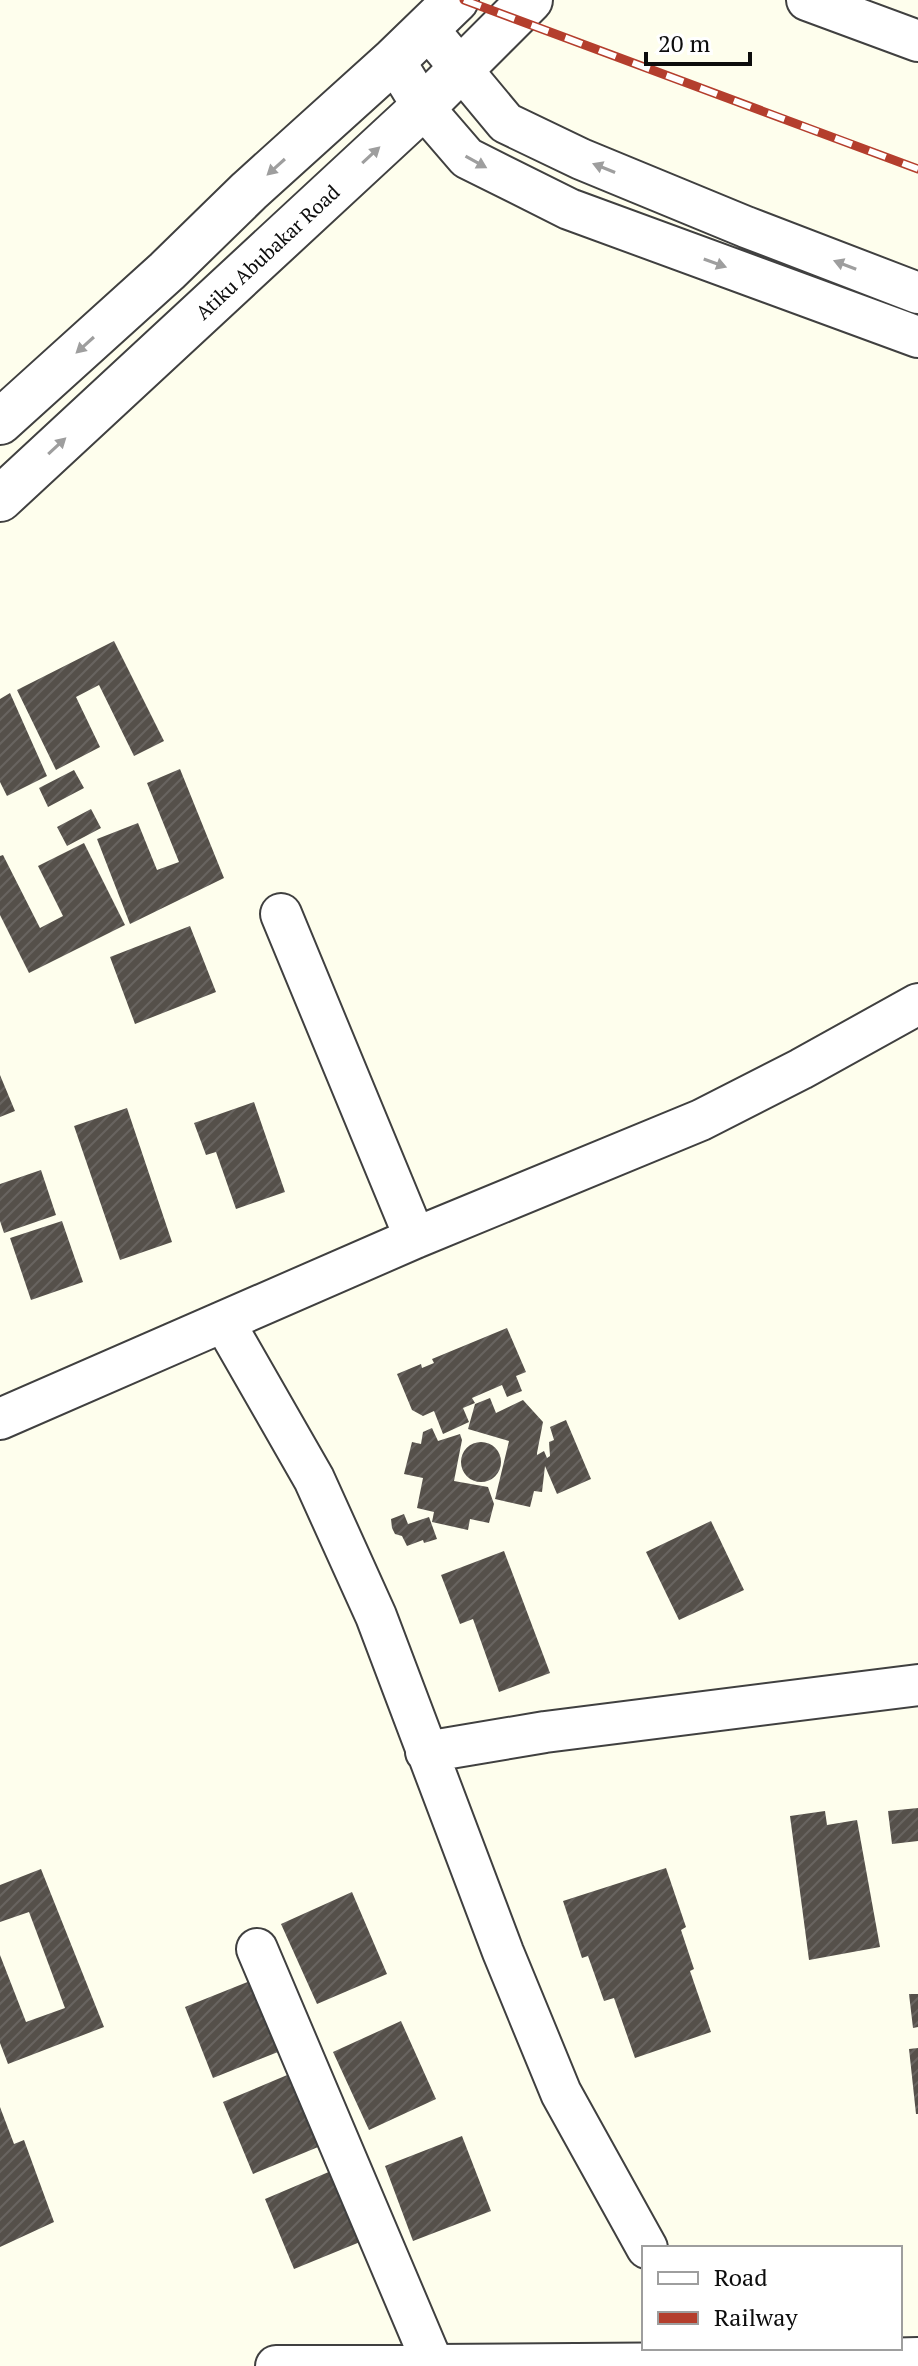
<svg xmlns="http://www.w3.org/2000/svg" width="918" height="2366" viewBox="0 0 918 2366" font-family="'PT Serif',serif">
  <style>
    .building { fill: url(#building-hatch) }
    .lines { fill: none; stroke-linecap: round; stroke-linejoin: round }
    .minor-casing { stroke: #404040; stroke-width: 44 }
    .tertiary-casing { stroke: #404040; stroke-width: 48 }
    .minor { stroke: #fff; stroke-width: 40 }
    .tertiary { stroke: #fff; stroke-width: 44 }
    .rail-casing { stroke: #b43e2d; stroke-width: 9 }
    .rail { stroke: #fff; stroke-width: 6; stroke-dasharray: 18; stroke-linecap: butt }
    .oneway { fill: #9e9e9e }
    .labels { text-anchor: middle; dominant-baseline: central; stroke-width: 8; stroke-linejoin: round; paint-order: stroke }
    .street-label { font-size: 20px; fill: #0d0d0d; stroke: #fff }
  </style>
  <defs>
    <pattern id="building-hatch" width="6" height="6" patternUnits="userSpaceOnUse" patternTransform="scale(2)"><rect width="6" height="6" fill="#55504a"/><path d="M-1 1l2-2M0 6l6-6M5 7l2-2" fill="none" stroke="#686460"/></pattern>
  </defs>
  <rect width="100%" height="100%" fill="#fefeed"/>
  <path class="building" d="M114,641l50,100 -30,15 -35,-71 -23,12 24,50 -44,23 -39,-80z
    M10,693l37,83 -40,20 -7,-14v-83z
    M180,769l44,109 -94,46 -33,-85 41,-16 19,47 22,-8 -32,-79z
    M74,770l10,18 -36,19 -9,-19z
    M91,809l10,19 -34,18 -10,-19z
    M84,843l41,82 -96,48 -29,-58v-59l3,-1 37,73 23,-12 -25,-50z
    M190,926l26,66 -81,32 -25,-67z
    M0,1075l15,36 -15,6z
    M254,1102l31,90 -49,17 -20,-57 -10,3 -12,-32z
    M127,1108l45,134 -52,18 -46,-134z
    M41,1170l15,45 -52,18 -4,-12v-37z
    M62,1221l21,61 -52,18 -21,-62z
    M507,1328l19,44 -10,4 6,15 -15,6 -5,-12 -30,13 3,5 -12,5 6,14 -26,12 -9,-23 -11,5 -11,-6 -15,-36 24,-10 1,4 12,-5 -2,-4z
    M490,1398l6,15 27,-13 20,22 -6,31v2l7,-4 3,7 3,-2 -1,-14 5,-2 -4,-13 16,-7 25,59 -34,15 -12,-28 -3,26 -8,-1 -4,16 -35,-8 14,-58 -41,-12 7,-25z
    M432,1428l6,13 22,-7 2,6 -8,41 34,6 6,17 -5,19 -19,-4 -2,11 -36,-8 2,-10 -17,-4 6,-30 -19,-4 8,-32 9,2 2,-12z
    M461 1462a20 20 0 1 1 40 0a20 20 0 1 1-40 0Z
    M404,1514l4,10 21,-7 8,22 -13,4 -1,-3 -16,6 -5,-10 -7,-2 -3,-6 -1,-9z
    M711,1521l33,69 -65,30 -33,-68z
    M504,1551l46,122 -51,19 -26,-73 -13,5 -19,-49z
    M918,1808v33l-26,3 -4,-33z
    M825,1811l2,14 30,-5 23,127 -71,13 -19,-144z
    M666,1868l20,59 -5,3 13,39 -4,2 21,61 -76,26 -21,-60 -10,3 -16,-45 -6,2 -19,-57z
    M41,1869l63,158 -96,37 -8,-21v-88l26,67 39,-14 -36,-96 -29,10v-37z
    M352,1892l35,82 -70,30 -36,-80z
    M250,1981l28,71 -65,26 -28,-71z
    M909,1994h9v33l-5,1z
    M401,2021l35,78 -67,31 -36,-78z
    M918,2048v66h-2l-7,-65z
    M292,2073l31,72 -70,29 -30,-72z
    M0,2107l14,37 10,-4 30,82 -54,25z
    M462,2136l29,75 -78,30 -28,-75z
    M331,2171l29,71 -66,27 -29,-70z"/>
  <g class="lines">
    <defs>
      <path id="minor" d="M807,0l111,41
        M427,28l79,95 75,36 165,68 172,66
        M394,60l29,47 44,51 102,51 349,128
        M281,914l134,324
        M224,1322l90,157 62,137 127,336 58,141 86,155
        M0,1419l415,-181 286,-118 100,-51 117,-65
        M426,1752l119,-20 373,-47
        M257,1949l176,415
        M276,2366l437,-3 205,-5"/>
      <g id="tertiary">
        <path d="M0,422l167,-151 82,-80 145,-131 62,-60"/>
        <path id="s1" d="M0,499l423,-392 107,-107"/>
      </g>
    </defs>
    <use href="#minor" class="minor-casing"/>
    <use href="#tertiary" class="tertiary-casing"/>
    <use href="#minor" class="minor"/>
    <use href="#tertiary" class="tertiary"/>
    <defs>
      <path id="rail" d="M464,0l454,169"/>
    </defs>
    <use href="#rail" class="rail-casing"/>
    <use href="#rail" class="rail"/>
  </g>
  <defs><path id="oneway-solid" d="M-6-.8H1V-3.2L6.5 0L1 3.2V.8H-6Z" transform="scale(2)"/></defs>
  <g class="oneway">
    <use href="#oneway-solid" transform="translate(371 155) rotate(-43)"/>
    <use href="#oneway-solid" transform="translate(476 162) rotate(29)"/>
    <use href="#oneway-solid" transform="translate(276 167) rotate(138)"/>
    <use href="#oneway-solid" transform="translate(604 168) rotate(-158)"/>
    <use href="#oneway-solid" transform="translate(715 263) rotate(20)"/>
    <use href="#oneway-solid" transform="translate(845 265) rotate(-159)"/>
    <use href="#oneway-solid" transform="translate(85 345) rotate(138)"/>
    <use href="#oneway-solid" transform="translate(57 446) rotate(-43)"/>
  </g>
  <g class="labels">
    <g class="street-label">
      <text stroke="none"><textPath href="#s1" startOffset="364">Atiku Abubakar Road</textPath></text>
    </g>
  </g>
  <rect x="642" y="2246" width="260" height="104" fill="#ffffff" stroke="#9e9e9e" stroke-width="2"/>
  <rect x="658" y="2272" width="40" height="12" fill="#ffffff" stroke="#9e9e9e" stroke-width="2"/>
  <text x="714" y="2286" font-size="24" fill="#0d0d0d">Road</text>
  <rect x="658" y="2312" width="40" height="12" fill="#b43e2d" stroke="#9e9e9e" stroke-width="2"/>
  <text x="714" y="2326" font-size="24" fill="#0d0d0d">Railway</text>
  <path d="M646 52v12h104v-12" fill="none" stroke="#0d0d0d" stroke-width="4"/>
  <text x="658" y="52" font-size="24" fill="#0d0d0d" stroke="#ffffff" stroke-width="6" paint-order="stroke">20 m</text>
</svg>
